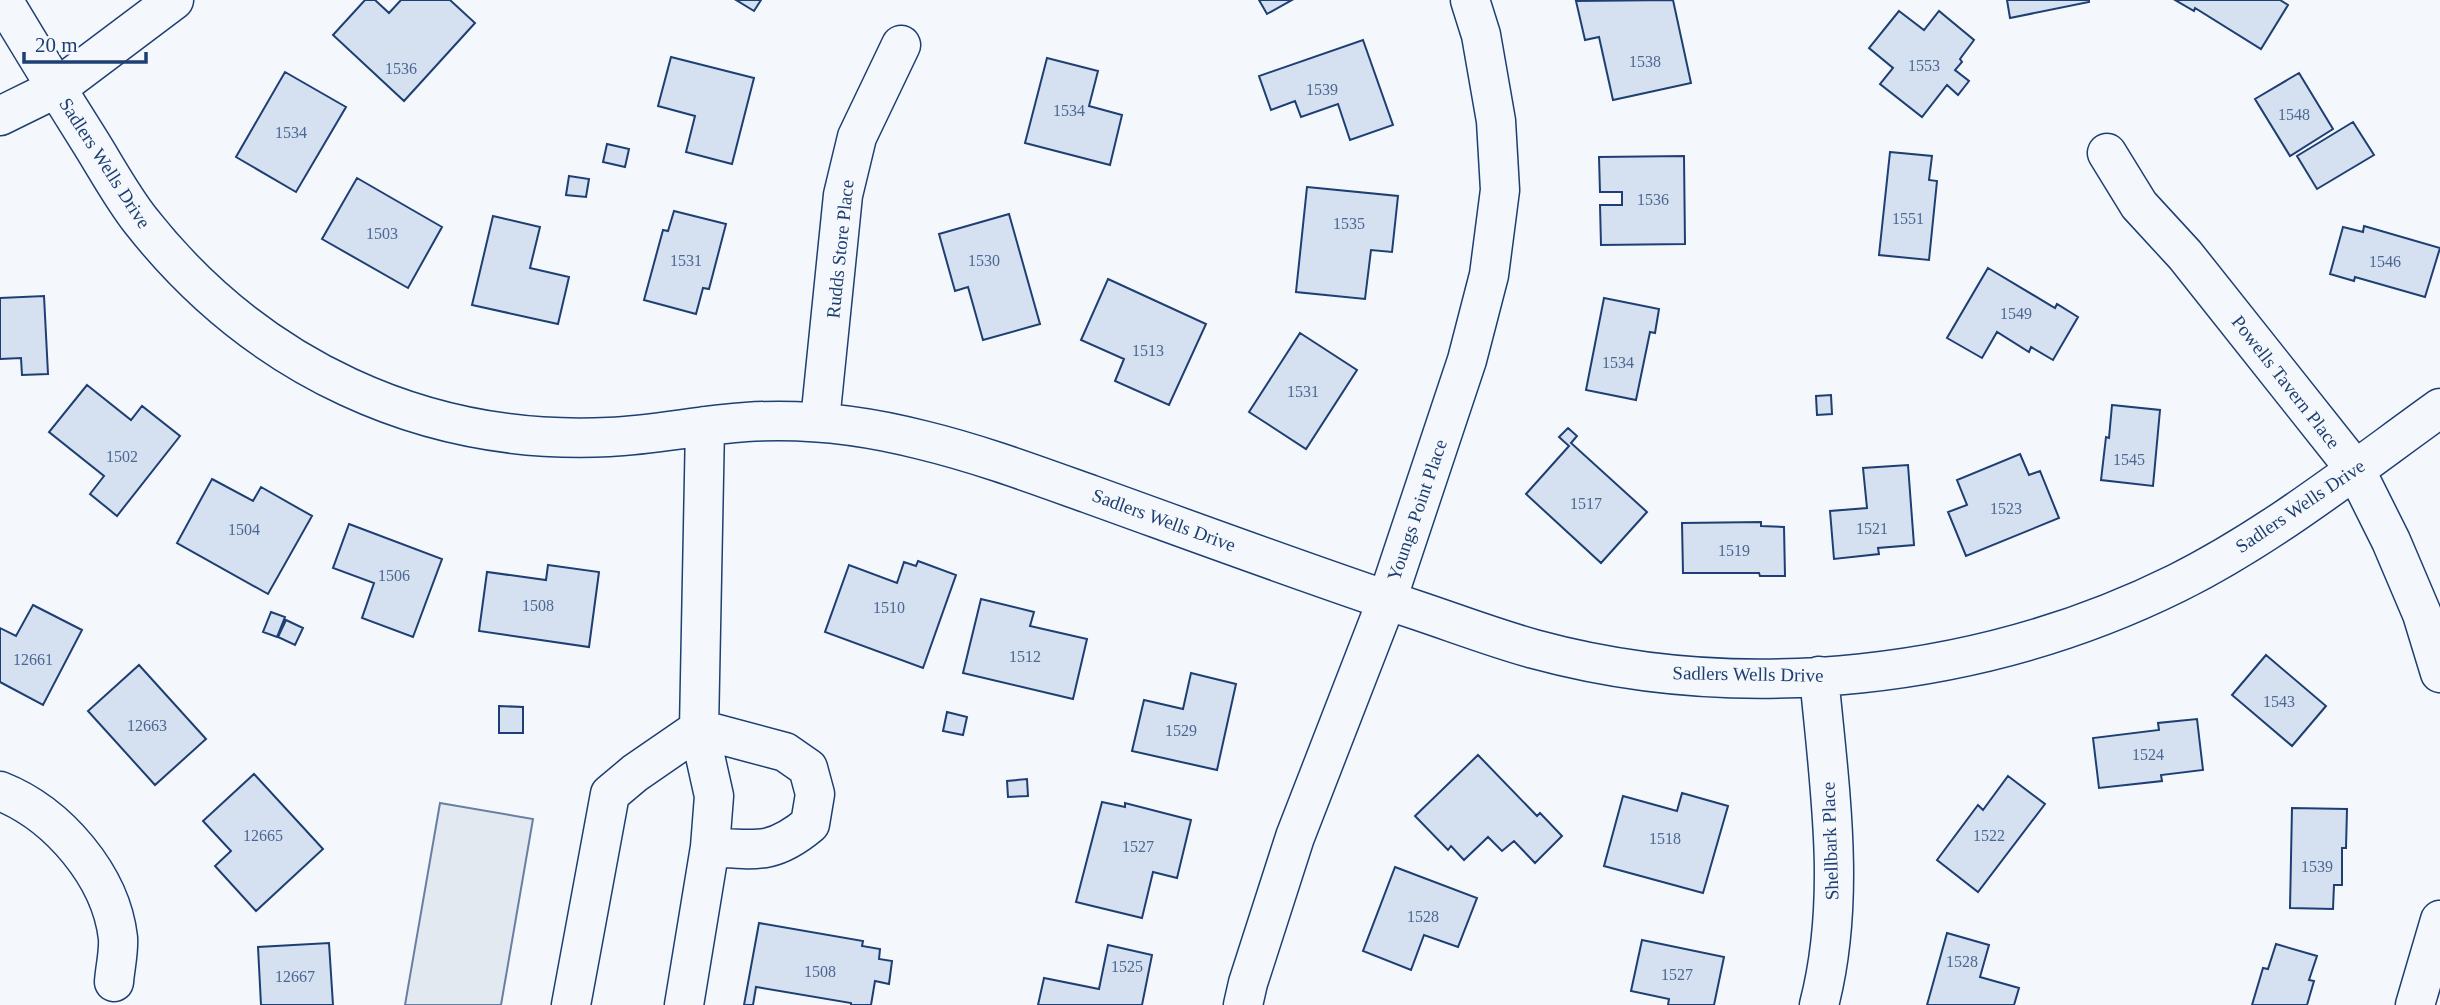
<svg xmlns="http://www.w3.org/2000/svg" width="2440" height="1005" viewBox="0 0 2440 1005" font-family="'Times New Roman',serif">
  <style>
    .green { fill: #e3e9f0; stroke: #687fa3; stroke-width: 2 }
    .building { fill: #d5e0f0; stroke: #1d3f73; stroke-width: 2 }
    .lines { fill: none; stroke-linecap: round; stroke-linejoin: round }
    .minor-casing { stroke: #1d3f73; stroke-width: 41 }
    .minor { stroke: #f4f7fb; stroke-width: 38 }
    .labels { text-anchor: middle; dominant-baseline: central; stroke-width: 5; stroke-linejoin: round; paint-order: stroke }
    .number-label { font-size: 16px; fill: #4b6792 }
    .street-label { font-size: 19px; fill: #1d3f73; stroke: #f4f7fb }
  </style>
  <rect width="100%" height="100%" fill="#f4f7fb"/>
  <path class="green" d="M440,803l93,16 -32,186h-96z"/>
  <path class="building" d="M365,0h10l14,13 12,-13h49l25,23 -71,78 -71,-66z
    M736,0h25l-7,11z
    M1259,0h33l-25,14z
    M1673,0l18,83 -78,17 -14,-63 -14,3 -9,-39z
    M2007,0h82v2l-79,16z
    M2175,0h105l8,5 -27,44 -66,-41 -1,3z
    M1899,11l25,19 15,-19 35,29 -14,19 2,3 -7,8 14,11 -11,14 -11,-10 -25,32 -42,-33 13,-16 -24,-20z
    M1363,40l30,85 -43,15 -12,-36 -37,13 -6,-16 -24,9 -12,-34z
    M671,57l83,21 -22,86 -46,-12 9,-36 -37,-10z
    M1047,58l51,13 -9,35 33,9 -12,50 -85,-22z
    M285,72l61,35 -50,85 -60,-35z
    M2299,73l34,56 -43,27 -35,-57z
    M2353,122l21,33 -57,34 -20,-33z
    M607,144l22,5 -4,18 -22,-5z
    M1890,152l42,4 -3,24 8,1 -8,79 -50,-5z
    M1684,156l1,88 -84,1 -1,-40h22v-13h-22l-1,-35z
    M569,176l20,3 -3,18 -20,-2z
    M357,178l85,49 -34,61 -86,-49z
    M1307,187l91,9 -6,56 -21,-2 -6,49 -69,-7z
    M674,211l52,13 -17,65 -6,-1 -7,26 -52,-14 19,-70 5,1z
    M1009,214l31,110 -57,16 -15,-53 -13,4 -16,-57z
    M493,216l47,11 -10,41 39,9 -11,47 -86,-19z
    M2364,226l76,22 -15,49 -70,-20 -1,4 -24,-7 13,-47 20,5z
    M1988,268l67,40 2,-4 21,13 -25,43 -22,-13 -2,5 -32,-20 -15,26 -35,-20z
    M1108,279l98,45 -37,81 -54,-24 9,-22 -43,-19z
    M44,296l4,78 -26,1 -1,-17 -21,1v-61z
    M1604,298l55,11 -4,24 -5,-1 -14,68 -50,-10z
    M1300,333l57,37 -51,79 -57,-37z
    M87,385l44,35 11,-14 38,30 -63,80 -27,-22 14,-18 -55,-44z
    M1831,395l1,19 -15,1 -1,-19z
    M2112,405l48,5 -7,76 -52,-6 5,-43 3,1z
    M1568,428l9,8 -6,7 76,69 -46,51 -75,-69 43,-48 -10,-9z
    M2020,454l9,21 11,-4 19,47 -93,38 -18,-44 19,-7 -10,-25z
    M1908,465l6,80 -36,3 1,6 -45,5 -4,-48 37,-3 -4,-40z
    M212,479l41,22 8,-14 51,29 -44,78 -91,-51z
    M1761,522v4l23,1 1,49h-25l-1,-3h-76l-1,-50z
    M349,524l93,35 -29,78 -51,-19 12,-35 -41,-15z
    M918,561l38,14 -33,93 -98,-36 24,-67 48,18 7,-21 12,4z
    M548,565l51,7 -10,75 -110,-16 8,-59 59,8z
    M981,599l53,13 -4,14 57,13 -14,60 -110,-26z
    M33,605l49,25 -39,75 -43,-23v-54l16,8z
    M271,612l14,5 -8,20 -14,-5z
    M286,620l17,8 -8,17 -17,-8z
    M2266,655l60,51 -34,40 -60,-51z
    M139,665l67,74 -51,46 -67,-74z
    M1191,673l45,11 -19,86 -85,-19 12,-51 39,9z
    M499,706l24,1v26h-24z
    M947,712l20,5 -4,18 -20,-4z
    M2197,719l6,51 -42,5 1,6 -63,7 -6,-50 66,-8 -1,-7z
    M1478,755l59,61 3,-3 22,23 -27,27 -21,-22 -12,10 -14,-14 -24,23 -13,-14 -3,4 -33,-34z
    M254,774l69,75 -67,62 -41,-45 16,-15 -28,-30z
    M2008,776l37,28 -67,88 -41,-32 41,-55 5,5z
    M1027,779l1,17 -20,1 -1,-16z
    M1682,793l46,13 -25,87 -99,-27 19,-70 54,15z
    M1102,802l23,5v-4l66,17 -14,58 -24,-6 -11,46 -66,-16z
    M2292,808l55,1 -1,39h-4v37h-8l-1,24 -43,-1z
    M1395,867l82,31 -19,49 -34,-12 -13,35 -48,-19z
    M759,923l104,18 -1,5 18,3 -1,10 13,2 -3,23 -14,-3 -4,24h-20v-2l-95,-16 -3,18h-9z
    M1947,933l42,12 -9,32 39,11 -5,17h-87z
    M1642,940l82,17 -10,48h-46l1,-6 -38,-8z
    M329,943l4,62h-72l-3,-58z
    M2276,944l41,12 -8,24 5,1 -7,24h-55l11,-37 5,1z
    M1108,945l44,10 -10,50h-104l6,-27 55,11z"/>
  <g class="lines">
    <defs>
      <path id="minor" d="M3,0c28,47 57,94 86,140 17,27 33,57 52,81 115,146 282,225 468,216 46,-2 91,-12 137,-15 60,-4 118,3 176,18 58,14 114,35 170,55 108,39 216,79 324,115 39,13 78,28 118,39 209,57 449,30 643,-66 94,-47 178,-114 263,-175
        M0,116l57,-28 117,-88
        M2107,153l32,52 46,50 170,214 36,72 31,73 18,59
        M820,421l23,-226 14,-58 44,-92
        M0,791c58,23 111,85 118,147 1,14 -3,30 -4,44
        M571,1005l39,-211 25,-21 64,-44 86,23 23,16 7,26 -5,30c-37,31 -54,26 -100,23
        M684,1005l26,-158 4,-51 -15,-67 6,-303
        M1243,1005l5,-22 47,-146 92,-237 80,-240 22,-85 11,-85 -4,-69 -15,-86 -11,-35
        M1819,1005c28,-107 10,-221 0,-329
        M2415,1005l25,-85"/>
    </defs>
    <use href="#minor" class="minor-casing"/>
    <use href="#minor" class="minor"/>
  </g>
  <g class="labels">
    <g class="number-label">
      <text x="1645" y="61">1538</text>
      <text x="1924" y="65">1553</text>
      <text x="401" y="68">1536</text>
      <text x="1322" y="89">1539</text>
      <text x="1069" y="110">1534</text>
      <text x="2294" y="114">1548</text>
      <text x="291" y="132">1534</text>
      <text x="1653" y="199">1536</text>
      <text x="1908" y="218">1551</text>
      <text x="1349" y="223">1535</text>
      <text x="382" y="233">1503</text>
      <text x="686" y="260">1531</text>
      <text x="984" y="260">1530</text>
      <text x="2385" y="261">1546</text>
      <text x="2016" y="313">1549</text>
      <text x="1148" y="350">1513</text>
      <text x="1618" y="362">1534</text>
      <text x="1303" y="391">1531</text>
      <text x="122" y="456">1502</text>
      <text x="2129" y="459">1545</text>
      <text x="1586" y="503">1517</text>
      <text x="2006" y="508">1523</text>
      <text x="1872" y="528">1521</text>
      <text x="244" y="529">1504</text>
      <text x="1734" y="550">1519</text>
      <text x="394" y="575">1506</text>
      <text x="538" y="605">1508</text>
      <text x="889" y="607">1510</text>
      <text x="1025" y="656">1512</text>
      <text x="33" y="659">12661</text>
      <text x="2279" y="701">1543</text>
      <text x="147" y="725">12663</text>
      <text x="1181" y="730">1529</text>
      <text x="2148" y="754">1524</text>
      <text x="263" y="835">12665</text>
      <text x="1989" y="835">1522</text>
      <text x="1665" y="838">1518</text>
      <text x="1138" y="846">1527</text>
      <text x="2317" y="866">1539</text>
      <text x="1423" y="916">1528</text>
      <text x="1962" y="961">1528</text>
      <text x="1127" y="966">1525</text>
      <text x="820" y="971">1508</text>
      <text x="1677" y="974">1527</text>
      <text x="295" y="976">12667</text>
    </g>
    <g class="street-label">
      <text transform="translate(105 163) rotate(57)">Sadlers Wells Drive</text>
      <text transform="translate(840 249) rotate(-84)">Rudds Store Place</text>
      <text transform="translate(2286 382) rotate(52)">Powells Tavern Place</text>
      <text transform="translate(2300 506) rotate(-34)">Sadlers Wells Drive</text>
      <text transform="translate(1417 510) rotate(-71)">Youngs Point Place</text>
      <text transform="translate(1164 520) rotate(20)">Sadlers Wells Drive</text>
      <text transform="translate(1748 674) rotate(1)">Sadlers Wells Drive</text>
      <text transform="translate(1830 841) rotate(-92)">Shellbark Place</text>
    </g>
  </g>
  <path d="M24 52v10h122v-10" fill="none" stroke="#1d3f73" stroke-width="3.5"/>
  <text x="35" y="52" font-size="21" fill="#1d3f73" stroke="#f4f7fb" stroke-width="5" paint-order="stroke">20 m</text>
</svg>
